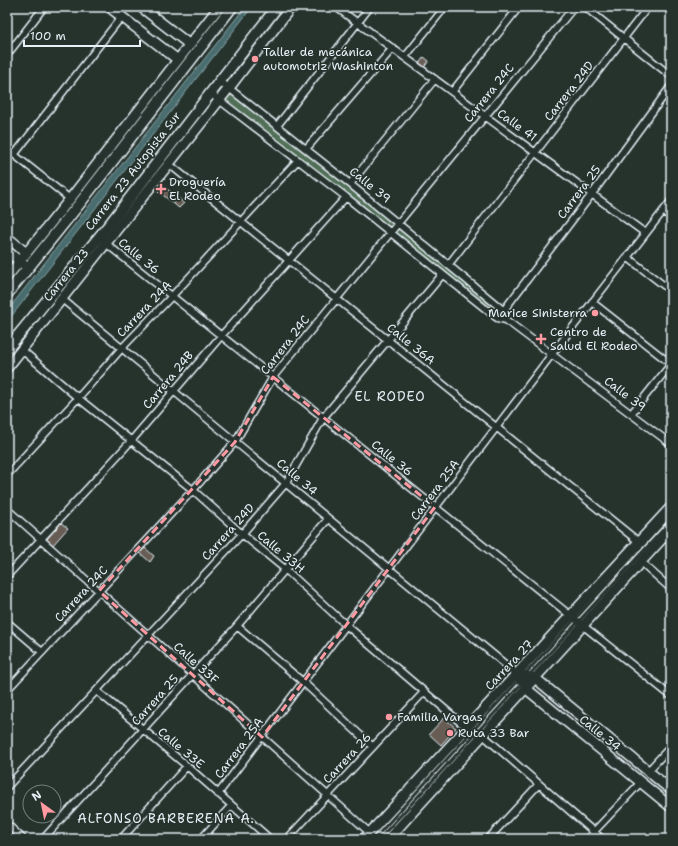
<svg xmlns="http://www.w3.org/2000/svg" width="678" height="846" viewBox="0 0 678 846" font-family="'Shantell Sans',sans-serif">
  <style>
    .green { fill: #516e56; stroke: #9cb0a7 }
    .water { fill: #486c6e; stroke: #88a1a5 }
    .building { fill: #685d55; stroke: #e8f1f8 }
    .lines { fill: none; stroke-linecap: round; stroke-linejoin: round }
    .lane-casing { stroke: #e8f1f8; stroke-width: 6 }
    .street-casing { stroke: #e8f1f8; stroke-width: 9 }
    .secondary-casing { stroke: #e8f1f8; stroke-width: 12 }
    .primary-casing { stroke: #e8f1f8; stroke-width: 13 }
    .lane { stroke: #26332d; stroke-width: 3 }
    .street { stroke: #26332d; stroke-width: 6 }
    .secondary { stroke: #26332d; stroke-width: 9 }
    .primary { stroke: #26332d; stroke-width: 10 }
    .marked { fill: none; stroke: #ff9aa2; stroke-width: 3; stroke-dasharray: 8 5; stroke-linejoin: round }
    .poi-dot { fill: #ff9aa2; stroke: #26332d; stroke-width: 1.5 }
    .labels { text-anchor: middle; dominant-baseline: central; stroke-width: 3.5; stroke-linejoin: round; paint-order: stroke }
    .poi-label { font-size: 12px; fill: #e8f1f8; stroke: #26332d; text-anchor: start }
    .street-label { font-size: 12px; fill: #e8f1f8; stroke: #26332d }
    .neighbourhood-label { font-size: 13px; letter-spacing: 1px; fill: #e8f1f8; stroke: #26332d }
  </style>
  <rect width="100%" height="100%" fill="#26332d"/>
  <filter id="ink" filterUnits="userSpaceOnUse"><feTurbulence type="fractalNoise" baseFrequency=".025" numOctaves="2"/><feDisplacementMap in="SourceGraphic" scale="8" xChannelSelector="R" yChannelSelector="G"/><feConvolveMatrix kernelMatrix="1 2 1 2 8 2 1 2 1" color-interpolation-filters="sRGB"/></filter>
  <g filter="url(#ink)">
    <path class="green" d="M229,88l274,222 -6,8 -277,-218z"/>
    <path class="water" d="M245,7h7l-245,315v-11z"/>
    <path class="building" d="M424,57l5,4 -7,9 -5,-4z
      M162,185l22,18 -5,5 -21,-17z
      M61,523l7,5 -16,18 -6,-6z
      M145,548l9,8 -4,6 -10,-9z
      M444,718l12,10 -15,17 -12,-11z"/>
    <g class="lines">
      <defs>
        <path id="lane" d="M525,674l146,-160
          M530,674l141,-153
          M374,839l146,-160
          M379,839l143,-156"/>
        <path id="street" d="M336,7l309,226
          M585,7l86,69
          M7,55l37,-48
          M405,57l40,-50
          M220,81l130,103 153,126 3,10
          M452,92l67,-85
          M210,93l136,104 151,121 9,2 165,124
          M277,126l93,-119
          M7,149l63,50
          M306,149l87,-101
          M14,155l108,-139
          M169,164l470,378
          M350,184l85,-105
          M663,211l8,6
          M103,241l568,455
          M627,257l44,34
          M449,264l199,-257
          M62,299l455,375
          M592,302l79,62
          M501,314l91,-120 79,-108
          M22,350l56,48 115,92 49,44 44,36 60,55 121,103
          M631,414l40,-50
          M7,475l71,-77 44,-50 50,-52 126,-136
          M7,509l363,324
          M641,562l30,27
          M7,576l125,-136 89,-104 125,-139
          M7,622l35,30
          M237,626l66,56 70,65
          M7,690l186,-200 42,-48 38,-65 301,-370
          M97,691l90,75 83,73
          M483,735l119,104
          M648,771l23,-25
          M7,787l235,-253 44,-51 37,-65 119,-143
          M218,794l334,-440 119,-153
          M7,824l16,15
          M43,839l194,-213 91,-107
          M121,839l66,-73
          M201,839l30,-33
          M287,839l137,-147
          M488,839l51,-55
          M587,839l54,-57"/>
        <path id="secondary" d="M109,7l69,53
          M141,7l49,38
          M7,237l19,16
          M7,251l16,13
          M7,277l63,-78 149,-192
          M7,368l222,-280 62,-81
          M517,674l12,17 142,116
          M517,674l18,4 136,112
          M364,839l307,-332
          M388,839l283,-310"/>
        <path id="primary" d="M7,294l73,-91 152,-196
          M7,349l102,-124 168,-218"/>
      </defs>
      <use href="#lane" class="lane-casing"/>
      <use href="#street" class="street-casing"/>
      <use href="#secondary" class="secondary-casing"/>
      <use href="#primary" class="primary-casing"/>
      <use href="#lane" class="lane"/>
      <use href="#street" class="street"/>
      <use href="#secondary" class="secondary"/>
      <use href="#primary" class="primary"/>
    </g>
  </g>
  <path class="marked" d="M273,377l162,130 -173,230 -163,-146 136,-149z"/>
  <g class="poi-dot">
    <circle cx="255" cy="59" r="4"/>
    <path d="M159 183h4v4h4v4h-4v4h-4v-4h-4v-4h4z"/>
    <circle cx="595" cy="313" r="4"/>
    <path d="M539 333h4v4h4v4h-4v4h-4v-4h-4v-4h4z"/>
    <circle cx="389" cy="717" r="4"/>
    <circle cx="450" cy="733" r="4"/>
  </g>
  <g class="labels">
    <g class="poi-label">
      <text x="263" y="52">Taller de mecánica<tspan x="263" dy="14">automotriz Washinton</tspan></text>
      <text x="169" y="182">Droguería<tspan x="169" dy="14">El Rodeo</tspan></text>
      <text x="587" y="313" text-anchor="end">Marice Sinisterra</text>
      <text x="550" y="332">Centro de<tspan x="550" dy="14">Salud El Rodeo</tspan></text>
      <text x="397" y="717">Familia Vargas</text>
      <text x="458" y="733">Ruta 33 Bar</text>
    </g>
    <g class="street-label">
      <text transform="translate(569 91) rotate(-52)">Carrera 24D</text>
      <text transform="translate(489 93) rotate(-51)">Carrera 24C</text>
      <text transform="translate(517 125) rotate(36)">Calle 41</text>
      <text transform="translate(133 171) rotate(-52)">Carrera 23 Autopista Sur</text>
      <text transform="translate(370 185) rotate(39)">Calle 39</text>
      <text transform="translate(579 192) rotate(-53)">Carrera 25</text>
      <text transform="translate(139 256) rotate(39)">Calle 36</text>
      <text transform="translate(66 275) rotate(-51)">Carrera 23</text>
      <text transform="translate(144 309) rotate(-46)">Carrera 24A</text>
      <text transform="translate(411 344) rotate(39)">Calle 36A</text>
      <text transform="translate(285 345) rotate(-52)">Carrera 24C</text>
      <text transform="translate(168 380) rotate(-50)">Carrera 24B</text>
      <text transform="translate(625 394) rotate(37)">Calle 39</text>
      <text transform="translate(392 458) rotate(39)">Calle 36</text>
      <text transform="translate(297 477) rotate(40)">Calle 34</text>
      <text transform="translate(435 490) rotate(-53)">Carrera 25A</text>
      <text transform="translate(228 532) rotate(-48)">Carrera 24D</text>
      <text transform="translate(281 552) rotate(40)">Calle 33H</text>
      <text transform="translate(81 594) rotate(-47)">Carrera 24C</text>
      <text transform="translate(196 663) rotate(42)">Calle 33F</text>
      <text transform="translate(509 665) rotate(-47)">Carrera 27</text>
      <text transform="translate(155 700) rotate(-48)">Carrera 25</text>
      <text transform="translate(600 733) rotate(39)">Calle 34</text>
      <text transform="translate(181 748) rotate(40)">Calle 33E</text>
      <text transform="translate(239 748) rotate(-53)">Carrera 25A</text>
      <text transform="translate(347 758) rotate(-47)">Carrera 26</text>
    </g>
    <g class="neighbourhood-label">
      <text x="390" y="396">EL RODEO</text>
      <text x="166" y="818">ALFONSO BARBERENA A.</text>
    </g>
  </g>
  <rect width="678" height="846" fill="none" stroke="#26332d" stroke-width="24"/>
  <rect x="12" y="12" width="654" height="822" fill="none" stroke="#e8f1f8" stroke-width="1.5" filter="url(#ink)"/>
  <g transform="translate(42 804) rotate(327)"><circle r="19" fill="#26332d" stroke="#747f7e"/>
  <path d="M0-3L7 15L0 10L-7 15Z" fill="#ff9aa2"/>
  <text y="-6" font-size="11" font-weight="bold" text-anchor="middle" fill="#e8f1f8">N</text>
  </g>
  <path d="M24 40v6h116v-6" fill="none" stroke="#e8f1f8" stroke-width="2"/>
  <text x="30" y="40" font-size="12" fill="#e8f1f8" stroke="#26332d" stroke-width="3" paint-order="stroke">100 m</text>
</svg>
